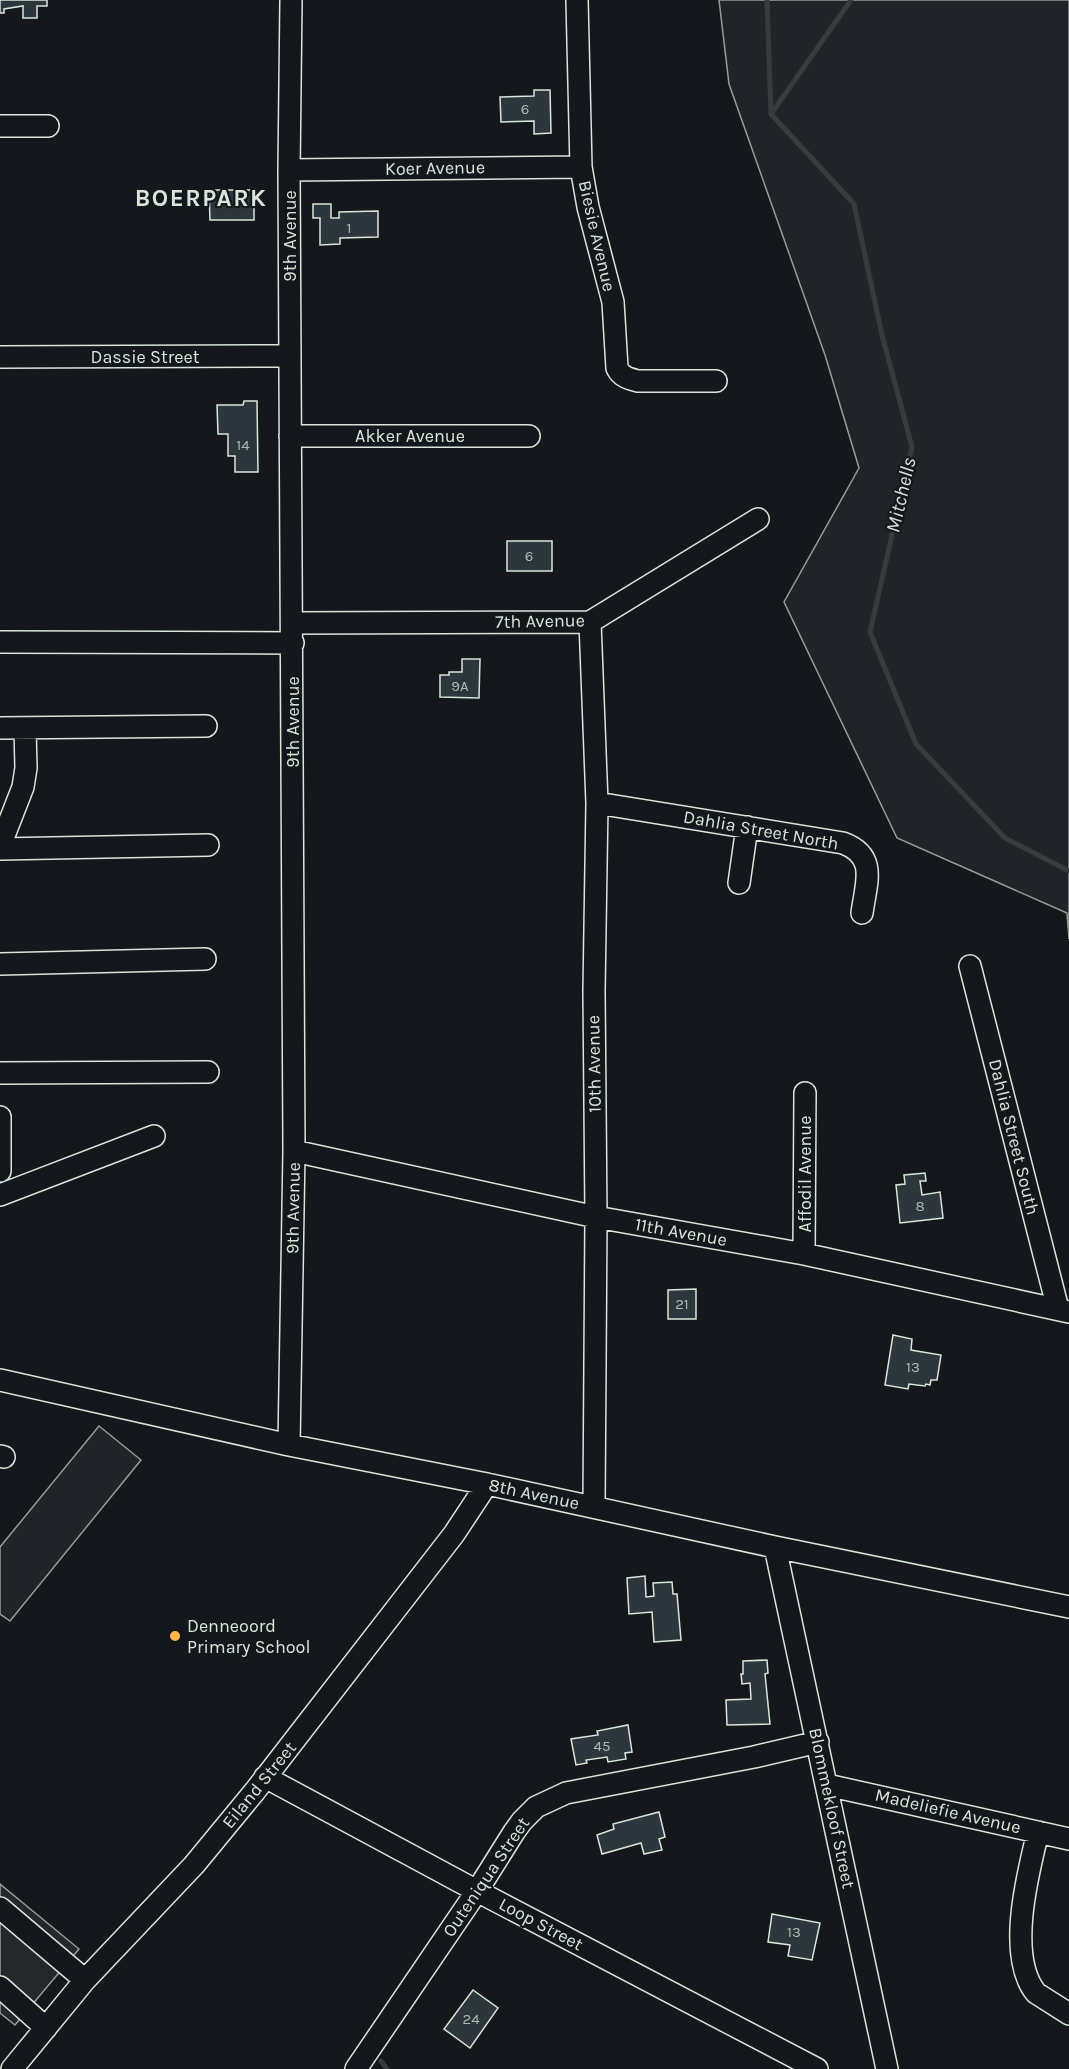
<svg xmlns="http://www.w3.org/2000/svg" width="1069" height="2069" viewBox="0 0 1069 2069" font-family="Karla,sans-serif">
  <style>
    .green { fill: #202428; stroke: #939e99; stroke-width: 1.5 }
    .parking { fill: #24282b; stroke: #939e99; stroke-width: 1.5 }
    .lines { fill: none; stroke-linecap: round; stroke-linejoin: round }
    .stream { stroke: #363b3e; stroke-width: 5 }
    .building { fill: #2c363c; stroke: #d8e6dc; stroke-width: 1.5 }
    .minor-casing { stroke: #d8e6dc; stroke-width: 24 }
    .minor { stroke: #14181c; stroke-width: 21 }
    .poi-dot { fill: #ffb74d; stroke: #14181c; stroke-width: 2 }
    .labels { text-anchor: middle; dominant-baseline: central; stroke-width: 4.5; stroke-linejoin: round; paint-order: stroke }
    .number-label { font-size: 15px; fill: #adbab4 }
    .street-label { font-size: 18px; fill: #d8e6dc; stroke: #14181c }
    .poi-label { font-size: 18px; fill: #d8e6dc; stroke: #14181c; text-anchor: start }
    .water-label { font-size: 20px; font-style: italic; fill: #d8e6dc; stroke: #14181c }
    .district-label { font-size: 24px; font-weight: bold; letter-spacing: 1.5px; fill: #d8e6dc; stroke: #14181c }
  </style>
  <rect width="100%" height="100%" fill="#14181c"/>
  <path class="green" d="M719,0h350v939l-2,-26 -170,-75 -113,-236 75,-134 -34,-113 -96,-271z
    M99,1426l42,34 -131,161 -10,-7v-67z"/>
  <path class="parking" d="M0,1884l79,65 -64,76 -15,-12z"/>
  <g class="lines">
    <path class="stream" d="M767,0l4,114 83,90 28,131 30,112 -42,185 46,112 89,94 64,33
      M771,114l80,-114
      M381,2061l6,8"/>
  </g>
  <path class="building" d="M0,0h47v6h-10v12h-14v-12l-19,3v4h-4z
    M534,90h16l1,43 -17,1v-13l-33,1 -1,-25 34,-1z
    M209,190h45v30h-44z
    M313,204h18v14h8v-6l39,-1v26l-38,1v6l-20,1v-27h-7z
    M244,401h13l1,71h-23v-16h-7v-22h-10l-1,-29h26z
    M507,541h45v30h-45z
    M462,659h18l-1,39 -39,-1v-22h9v-3h13z
    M925,1173l1,8h-6l2,14 18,-3 3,26 -43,5 -4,-38 9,-1 -1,-9z
    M696,1289v30h-28v-29z
    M893,1335l19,4 -1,11 30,5 -4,25h-6l-1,5 -4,-1 -1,2 -16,-2 -1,5 -23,-4z
    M645,1576l1,21 8,-1 -1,-13 19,-1 1,12h4l4,46 -27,2 -2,-30 -23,2 -2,-36z
    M767,1660l1,13 -3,1 5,50 -43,1 -1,-25 25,-1 -1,-16 -8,1 -1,-10h2v-13z
    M628,1725l4,27 -7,1 1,6 -18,3 -1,-5 -21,3 1,3 -11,2 -5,-26 27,-4 -1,-4z
    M659,1812l6,25 -6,2 3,11 -18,4 -3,-11 -39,11 -5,-19 17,-6 -1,-5z
    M772,1914l48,9 -8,37 -24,-4 2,-11 -22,-3z
    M473,1990l25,18 -28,40 -26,-19z"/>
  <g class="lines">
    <defs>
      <path id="minor" d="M577,0l4,167 7,40 25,95 4,66c4,9 13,11 21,13h78
        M0,126h48
        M289,170l292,-3
        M0,357l290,-1
        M290,436h239
        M590,622l7,181 -3,188 2,226 -2,290
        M292,623l298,-1 168,-103
        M0,642l293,1
        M0,728l206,-2
        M597,803l246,40c35,13 23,40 19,70
        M0,846l23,-59 3,-19 -1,-40
        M0,849l208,-4
        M739,883l8,-56
        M0,964l205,-5
        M970,966l88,343
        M0,1073l208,-1
        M0,1117v54
        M294,1151l302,66 208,37 265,58
        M0,1195l154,-59
        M804,1254l1,-161
        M0,1380l289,65 198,39 288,63 294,60
        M289,1445l5,-294 -5,-981 2,-170
        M0,1456l4,1
        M775,1547l112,522
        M265,1777l212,114 340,178
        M827,1785l242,54
        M1038,1832c-10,41 -32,124 -2,161l33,21
        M0,1908l85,72
        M0,1987l46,41
        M12,2069l73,-89 109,-115 61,-74 199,-257 33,-50
        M356,2069l121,-178 37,-59 8,-11 14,-14 30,-14 188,-36 64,-15"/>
    </defs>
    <use href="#minor" class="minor-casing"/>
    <use href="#minor" class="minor"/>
  </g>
  <circle class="poi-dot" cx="175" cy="1636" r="6"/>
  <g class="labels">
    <g class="number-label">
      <text x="525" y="109">6</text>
      <text x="349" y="228">1</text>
      <text x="243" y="445">14</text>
      <text x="529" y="556">6</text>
      <text x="460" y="686">9A</text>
      <text x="920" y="1206">8</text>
      <text x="682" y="1304">21</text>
      <text x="913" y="1367">13</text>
      <text x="602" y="1746">45</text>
      <text x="794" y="1932">13</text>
      <text x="471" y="2019">24</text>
    </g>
    <g class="street-label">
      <text transform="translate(435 168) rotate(-1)">Koer Avenue</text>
      <text transform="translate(290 236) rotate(-90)">9th Avenue</text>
      <text transform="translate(597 236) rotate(77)">Biesie Avenue</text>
      <text x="145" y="357">Dassie Street</text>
      <text x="410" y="436">Akker Avenue</text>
      <text transform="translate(540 621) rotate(-1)">7th Avenue</text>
      <text transform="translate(293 722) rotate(-90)">9th Avenue</text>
      <text transform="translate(761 830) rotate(10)">Dahlia Street North</text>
      <text transform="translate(594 1064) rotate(-91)">10th Avenue</text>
      <text transform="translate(1014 1137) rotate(76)">Dahlia Street South</text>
      <text transform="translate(805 1174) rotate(-90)">Affodil Avenue</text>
      <text transform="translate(293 1208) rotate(-89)">9th Avenue</text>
      <text transform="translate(681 1232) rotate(10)">11th Avenue</text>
      <text transform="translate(534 1494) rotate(12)">8th Avenue</text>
      <text transform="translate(259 1785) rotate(-51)">Eiland Street</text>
      <text transform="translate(832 1808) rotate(78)">Blommekloof Street</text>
      <text transform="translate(948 1811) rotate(13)">Madeliefie Avenue</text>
      <text transform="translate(486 1877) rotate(-56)">Outeniqua Street</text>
      <text transform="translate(541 1924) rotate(28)">Loop Street</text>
    </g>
    <g class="poi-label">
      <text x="187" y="1626">Denneoord<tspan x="187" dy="21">Primary School</tspan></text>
    </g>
    <g class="water-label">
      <text transform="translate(901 495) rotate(-77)">Mitchells</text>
    </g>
    <g class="district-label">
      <text x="201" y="198">BOERPARK</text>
    </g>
  </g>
</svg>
